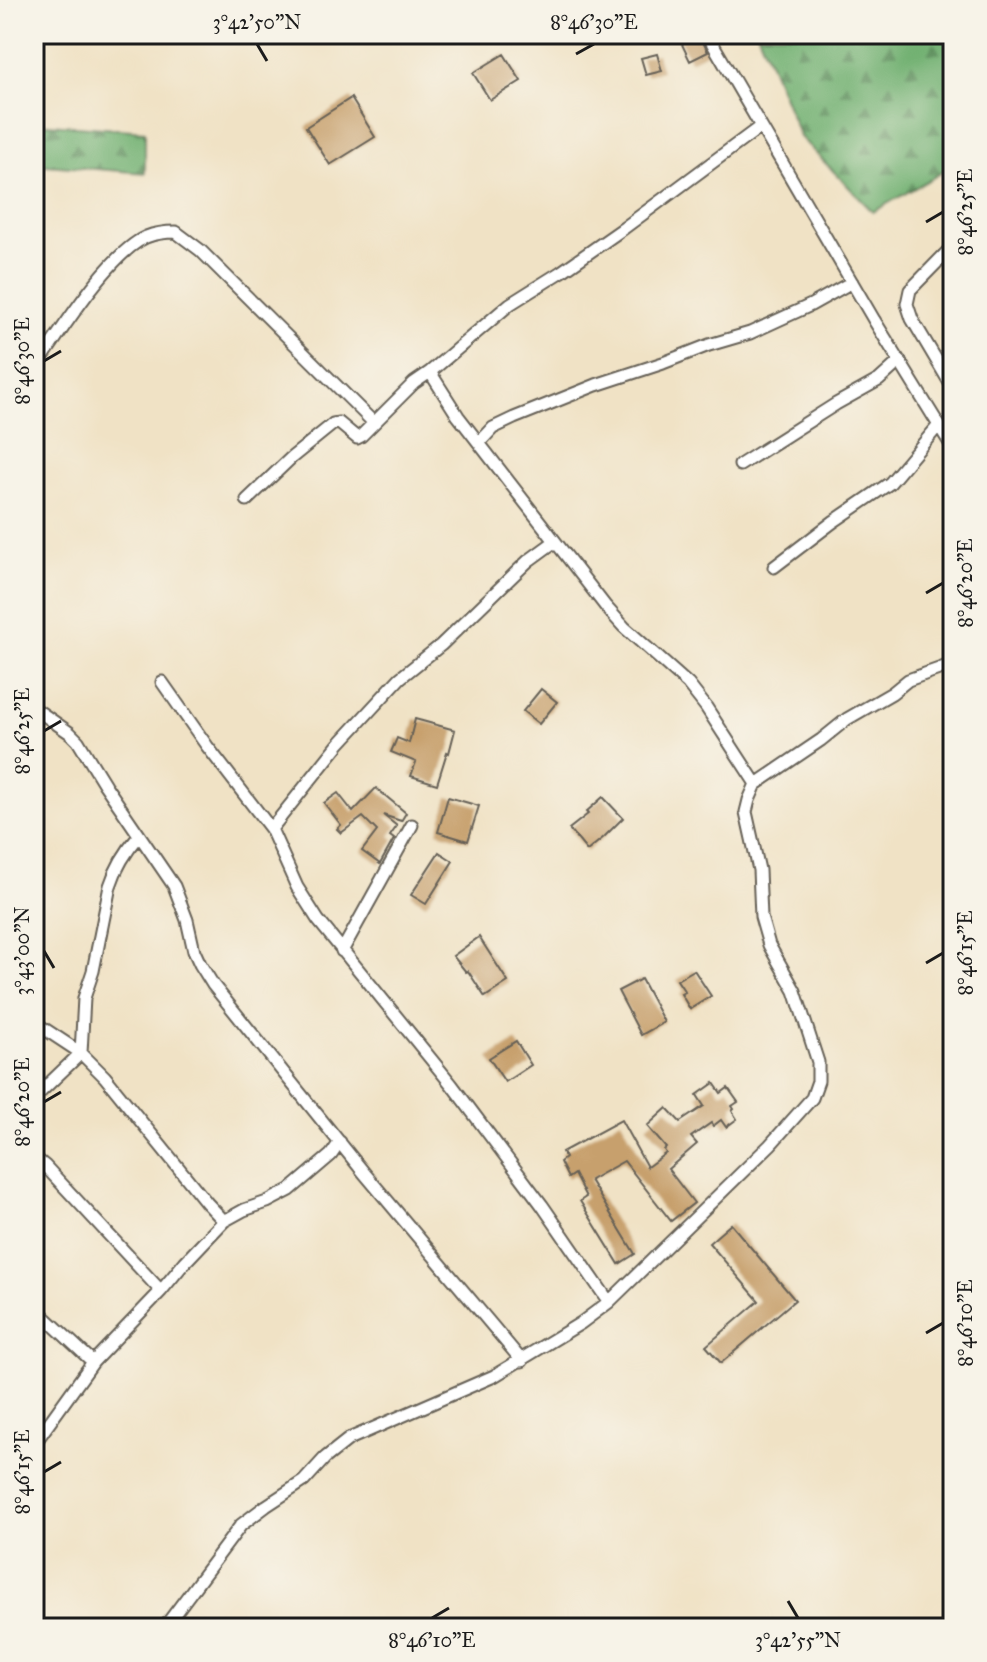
<svg xmlns="http://www.w3.org/2000/svg" width="987" height="1662" viewBox="0 0 987 1662" font-family="'IM FELL Great Primer',serif">
  <style>
    .forest { fill: url(#forest-firs); stroke: #476647; stroke-width: 2 }
    .building { fill: #c7a06d }
    .lines { fill: none; stroke-linecap: round; stroke-linejoin: round }
    .street-casing { stroke: #666157; stroke-width: 15 }
    .street { stroke: #fff; stroke-width: 11 }
    .ticks { fill: none; stroke: #1c1c1c; stroke-width: 3 }
    .neatline { fill: none; stroke: #1c1c1c; stroke-width: 3 }
    .ticks-label { font-size: 20px; text-anchor: middle; fill: #1c1c1c }
  </style>
  <defs>
    <pattern id="forest-firs" width="22" height="20" patternUnits="userSpaceOnUse" patternTransform="scale(2)"><rect width="22" height="20" fill="#72b172"/><path d="M5 1l3.5 6h-7zM16 11l3.5 6h-7z" fill="#5d8f5d"/></pattern>
  </defs>
  <rect width="100%" height="100%" fill="#f7f3e8"/>
  <filter id="ink" filterUnits="userSpaceOnUse"><feTurbulence type="fractalNoise" baseFrequency=".0125" numOctaves="2"/><feDisplacementMap in="SourceGraphic" scale="16" xChannelSelector="R" yChannelSelector="G"/><feConvolveMatrix kernelMatrix="1 2 1 2 8 2 1 2 1" color-interpolation-filters="sRGB"/></filter>
  <filter id="wash" filterUnits="userSpaceOnUse"><feTurbulence type="fractalNoise" baseFrequency=".006" numOctaves="4" result="noise"/><feDisplacementMap in="SourceGraphic" scale="32" xChannelSelector="R" yChannelSelector="G"/><feGaussianBlur stdDeviation="1.8" result="paint"/><feColorMatrix in="noise" values="0 0 0 0 0 0 0 0 0 0 0 0 0 0 0 0 0 1.4 0 .05"/><feComposite in="paint" operator="in"/></filter>
  <g filter="url(#wash)">
    <rect width="100%" height="100%" fill="#f0e2c5"/>
    <path class="forest" d="M758,34h195v132l-80,46 -73,-75z
      M34,123l111,8v42l-111,-9z"/>
    <g id="blocks">
      <path class="building" d="M677,34h22l9,18 -18,9z
        M504,54l17,27 -31,19 -17,-27z
        M657,54l5,17 -16,4 -5,-17z
        M351,98l24,39 -45,28 -24,-38z
        M541,689l16,13 -18,22 -16,-13z
        M415,719l40,11 -6,23 -2,-1 -10,32 -26,-8 5,-14 -25,-10 6,-14 12,5z
        M376,788l30,25 -5,8 -18,-6 14,11 -7,10 4,3 -14,25 -18,-13 15,-20 -14,-14 -22,16 -4,-4 4,-4 -17,-22 14,-10 15,19z
        M448,797l31,9 -11,35 -30,-9z
        M603,797l20,21 -19,19 -17,14 -18,-22 19,-15 -2,-2z
        M439,852l14,9 -27,43 -15,-9z
        M479,937l29,45 -23,15 -17,-26 -2,1 -13,-16z
        M694,970l17,26 -21,13 -9,-15 4,-2 -8,-12z
        M641,979l23,43 -23,13 -23,-44z
        M516,1041l15,24 -26,17 -16,-24z
        M714,1083l7,10 7,-5 10,14 -6,4 2,3 -2,2 5,8 -11,8 -5,-7 -8,6 -2,-3 -20,14 6,7 -29,25 26,34 -23,18 -47,-60 -34,19 45,74 -16,10 -39,-63 6,-4 -12,-23 -6,4 -8,-16 5,-4 -3,-6 59,-32 26,47 19,-14 -2,-3 2,-2 -19,-22 20,-18 13,14 24,-16 -7,-11z
        M731,1224l64,76 -74,63 -15,-17 53,-45 -50,-58z"/>
    </g>
  </g>
  <g filter="url(#ink)">
    <use href="#blocks" fill-opacity="0" stroke="#666157" stroke-width="2"/>
    <g class="lines">
      <defs>
        <path id="street" d="M707,34l167,286 79,128
          M953,246l-43,44 -3,14 5,15 41,69
          M34,370c25,-35 74,-116 112,-133 10,-4 20,-5 30,-5l24,18 174,173
          M430,372l80,-68 51,-32 63,-44 136,-101
          M479,443l14,-15 21,-10 82,-33 67,-22 46,-18 41,-12 61,-28 41,-23
          M740,465l96,-61 43,-24 21,-19
          M247,500l44,-42 42,-34 6,-1 18,15 4,-2 53,-53 16,-11 28,44 148,191 18,20 64,57 18,23 50,77
          M774,567l59,-45 57,-39 49,-58
          M162,682l45,64 64,83 26,58 21,33 134,165 90,120 67,97
          M34,708l36,25 8,8 27,44 69,101 13,34 7,31 6,13 13,21 152,189 157,187
          M271,829l68,-85 61,-66 41,-33 87,-84 26,-19
          M342,951l70,-126
          M34,1022l47,31 24,24 102,126 17,18
          M34,1098l47,-45 3,-55 9,-27 17,-85c6,-19 16,-35 29,-50
          M34,1157l11,9 116,125
          M34,1307l59,55
          M34,1444l59,-82 68,-71 24,-29 39,-41 20,-11 23,-8 23,-12 41,-35 9,-13
          M164,1628l77,-103 25,-19 38,-25 21,-23 24,-19 145,-63 87,-53 28,-21 161,-157 42,-47 6,-17v-19l-23,-71 -26,-46 -8,-28 -2,-47 -13,-58 3,-12 7,-16 65,-44 26,-21 45,-26 16,-13 45,-16
          M951,1628l2,-25"/>
      </defs>
      <use href="#street" class="street-casing"/>
      <use href="#street" class="street"/>
    </g>
  </g>
  <path class="ticks" d="M257,44l10,17M576,54l18,-10M926,222l17,-10M44,361l17,-10M926,593l17,-10M44,731l17,-10M44,951l10,17M926,963l17,-10M44,1102l17,-10M926,1333l17,-10M44,1472l17,-10M788,1601l10,17M432,1618l17,-10"/>
  <rect width="987" height="1662" fill="none" stroke="#f7f3e8" stroke-width="88"/>
  <rect x="44" y="44" width="899" height="1574" class="neatline"/>
  <g class="ticks-label">
    <text x="257" y="29">3°42'50"N</text>
    <text x="594" y="29">8°46'30"E</text>
    <text transform="translate(965 212) rotate(-90)" y="7">8°46'25"E</text>
    <text transform="translate(22 361) rotate(-90)" y="7">8°46'30"E</text>
    <text transform="translate(965 583) rotate(-90)" y="7">8°46'20"E</text>
    <text transform="translate(22 731) rotate(-90)" y="7">8°46'25"E</text>
    <text transform="translate(22 951) rotate(-90)" y="7">3°43'00"N</text>
    <text transform="translate(965 953) rotate(-90)" y="7">8°46'15"E</text>
    <text transform="translate(22 1102) rotate(-90)" y="7">8°46'20"E</text>
    <text transform="translate(965 1323) rotate(-90)" y="7">8°46'10"E</text>
    <text transform="translate(22 1472) rotate(-90)" y="7">8°46'15"E</text>
    <text x="432" y="1647">8°46'10"E</text>
    <text x="798" y="1647">3°42'55"N</text>
  </g>
</svg>
